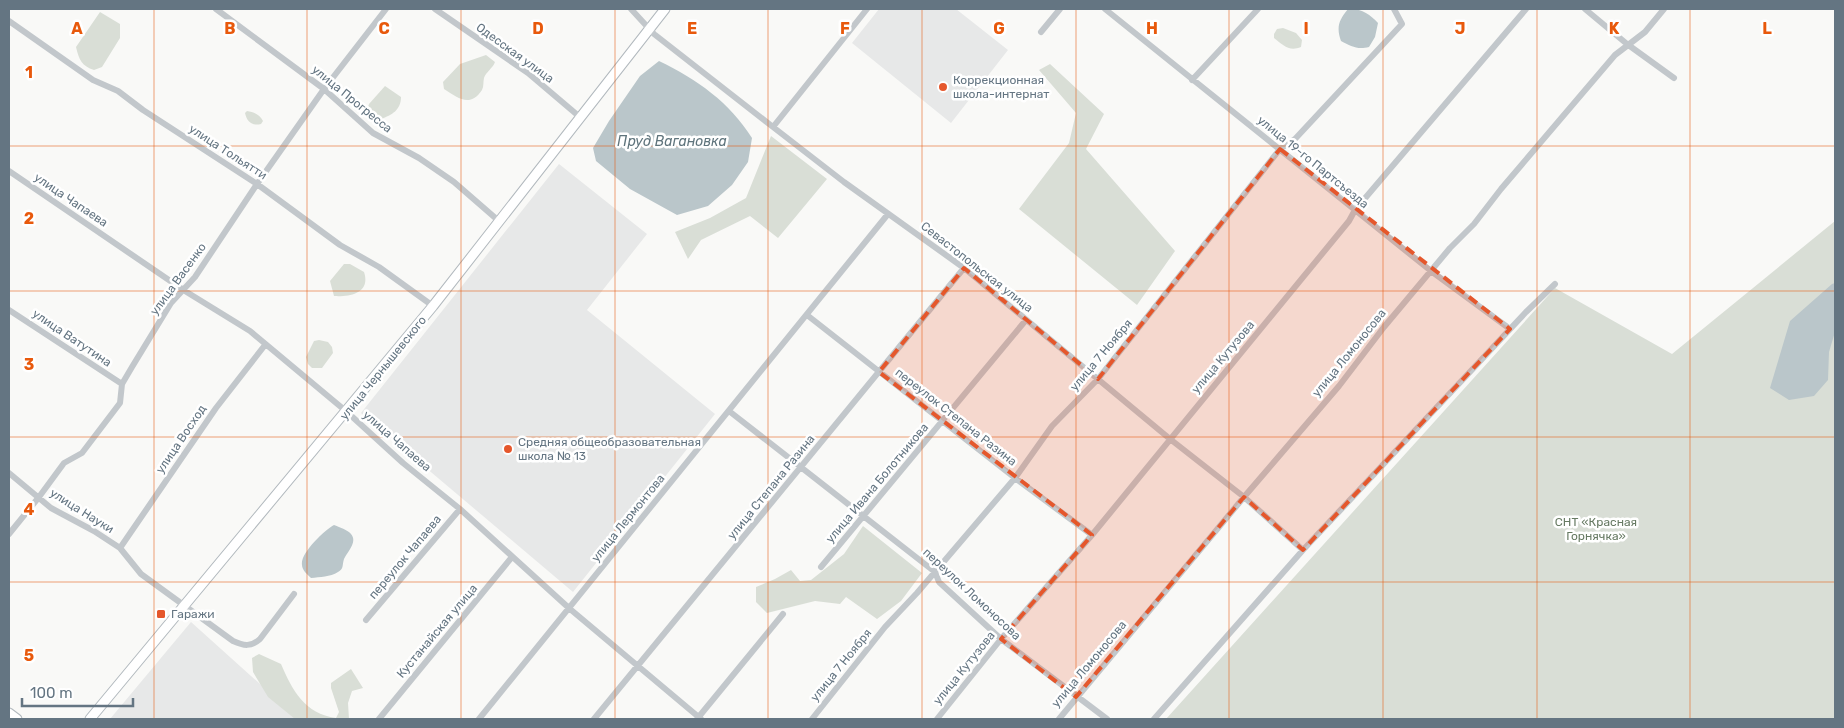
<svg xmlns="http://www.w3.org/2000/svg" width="1844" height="728" viewBox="0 0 1844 728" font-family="Rubik,sans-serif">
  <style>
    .built { fill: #e7e8e8 }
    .green { fill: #d9ded6 }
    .water { fill: #bac6ca }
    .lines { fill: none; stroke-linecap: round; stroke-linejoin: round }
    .secondary-casing { stroke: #b2b9be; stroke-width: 11 }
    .street { stroke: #c2c7cb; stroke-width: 6 }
    .secondary { stroke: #fff; stroke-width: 9 }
    .marked { fill: #e5572c; fill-opacity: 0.2; stroke: #e5572c; stroke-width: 4; stroke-dasharray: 10 6; stroke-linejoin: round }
    .grid { fill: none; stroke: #e8590c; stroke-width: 1; stroke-opacity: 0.55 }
    .poi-dot { fill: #e5572c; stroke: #fff; stroke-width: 2 }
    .labels { text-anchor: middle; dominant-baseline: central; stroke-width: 5; stroke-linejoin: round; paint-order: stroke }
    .street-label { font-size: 12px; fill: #647582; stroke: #fff }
    .poi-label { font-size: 12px; fill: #647582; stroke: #fff; text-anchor: start }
    .park-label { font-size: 12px; fill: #677a63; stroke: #fff }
    .water-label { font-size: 14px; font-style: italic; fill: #5f747c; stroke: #fff }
    .grid-label { font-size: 16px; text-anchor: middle; font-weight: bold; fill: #e8590c; stroke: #fff; stroke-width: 5; stroke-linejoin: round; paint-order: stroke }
  </style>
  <rect width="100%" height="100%" fill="#f9f9f7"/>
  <path class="built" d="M879,9h77l52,41 -57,73 -99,-80z
    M559,164l88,70 -60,76 128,104 -142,178 -212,-179z
    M191,622l108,97h-189z"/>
  <path class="green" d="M100,12l20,12v14l-18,29 -8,3c-12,-4 -15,-10 -18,-23z
    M1283,28l13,5 6,7 -1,7c-12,5 -18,-2 -27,-9v-4l3,-5z
    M486,55l9,7c-2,6 -9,10 -11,16 -1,4 0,8 -2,12 -12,18 -24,8 -38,-1l-1,-7 17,-18z
    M1050,64l54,50 -18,35 89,102 -38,54 -118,-96 50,-66 7,-30 -37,-43z
    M385,86l16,11c0,13 -9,18 -20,22l-15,-6 3,-9z
    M247,111c7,1 13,4 16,10l-2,3c-9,2 -14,-2 -16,-11z
    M771,136l56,43 -49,59 -28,-22 -49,24 -13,19 -13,-27 35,-14 36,-20z
    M1835,221v498h-669l389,-431 117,66z
    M344,264h6l14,8c7,21 -14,25 -30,24l-4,-15z
    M319,340l9,2 4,5 1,6 -11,15h-10l-4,-4 -2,-7 8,-16z
    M863,526l59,47 -21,28 -24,18 -31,-22 -6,7 -25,-3 -48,12 -11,-11v-15l19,-8 16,-9 9,11 11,-1 33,-26z
    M259,654l22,10c11,26 24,50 55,54l3,-6 -8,-24v-5l20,-14 12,19 -11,3 -4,12 1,16h-54l-27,-22 -15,-25 -1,-14z"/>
  <path class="water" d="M1348,9c13,-1 22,5 30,14l-3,14 -6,10c-12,3 -18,-1 -28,-6 -5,-14 -2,-21 7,-32z
    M659,61c39,19 70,41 93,77l-4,24 -16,23 -24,21 -31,9 -47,-26 -34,-28 -3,-13 16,-27 31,-45z
    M1835,283v49l-6,20 -1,28 -14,16 -25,4 -19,-12 20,-67 42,-37z
    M334,525c5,2 14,5 17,9 7,8 -4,18 -7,25 -2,6 0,10 -6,13 -8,5 -18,5 -27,6 -4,-4 -9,-8 -9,-13 -2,-12 23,-35 32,-40z"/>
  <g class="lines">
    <defs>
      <path id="secondary" d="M9,713l8,6
        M90,719l343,-413 232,-297"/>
    </defs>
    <use href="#secondary" class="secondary-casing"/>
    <path class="street" d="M216,9l108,80 49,44 46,25 35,24 46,40
      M435,9l93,64 53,45
      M631,9l23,25 119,93 71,55 120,86 206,171 74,58 59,53
      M1105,9l326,262 79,58
      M1585,9l42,35 47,34
      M9,21l84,59 25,11 25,19 114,74 83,61 39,22 54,39
      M1041,32l19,-23
      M1192,80l66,-71
      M773,127l94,-118
      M9,171l176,120 65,40 97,81 56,51 57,46 110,100 131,110
      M9,310l113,74
      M807,315l208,163 77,57
      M729,411l206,161 4,10 62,57 106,80
      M9,473l42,35 43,23 26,17 21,26 92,67c11,5 18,6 27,-2l34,-45
      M9,534l30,-37 25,-34 18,-10 38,-50 2,-19 10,-17 39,-64 24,-26 62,-93 67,-95 62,-80
      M120,548l96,-140 49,-63
      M821,567l205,-247
      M366,620l94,-111
      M379,719l133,-162
      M479,719l409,-505
      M594,719l370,-451
      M697,719l86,-105
      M812,719l73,-92 32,-34 98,-115 37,-52 46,-47 182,-230 15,-10 107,-115 -8,-15
      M937,719l64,-80 91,-104 257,-314 6,-11 171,-201
      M1059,719l185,-222 95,-111 45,-59 66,-79 24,-24 27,-35 114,-134 30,-23 19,-23
      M1154,719l149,-169 223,-238 29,-28"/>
    <use href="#secondary" class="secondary"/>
  </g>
  <path class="marked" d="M1280,149l230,180 -207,221 -59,-53 -168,200 -75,-58 91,-104 -213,-163 85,-104 134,111z"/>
  <path class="grid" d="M154,9v710M307,9v710M461,9v710M615,9v710M768,9v710M922,9v710M1076,9v710M1229,9v710M1383,9v710M1537,9v710M1690,9v710M9,146h1826M9,291h1826M9,437h1826M9,582h1826"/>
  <g class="poi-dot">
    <circle cx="943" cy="87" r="5"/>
    <circle cx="508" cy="449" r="5"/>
    <rect x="156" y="609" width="10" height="10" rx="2.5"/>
  </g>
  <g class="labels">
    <g class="street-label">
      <text transform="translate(515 53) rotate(36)">Одесская улица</text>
      <text transform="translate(352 99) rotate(39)">улица Прогресса</text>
      <text transform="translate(228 152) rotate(33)">улица Тольятти</text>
      <text transform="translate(1313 162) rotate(39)">улица 19-го Партсъезда</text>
      <text transform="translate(71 200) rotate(34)">улица Чапаева</text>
      <text transform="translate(977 267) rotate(38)">Севастопольская улица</text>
      <text transform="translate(178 279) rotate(-54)">улица Васенко</text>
      <text transform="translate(72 338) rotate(34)">улица Ватутина</text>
      <text transform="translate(1349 353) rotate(-51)">улица Ломоносова</text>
      <text transform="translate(1101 355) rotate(-50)">улица 7 Ноября</text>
      <text transform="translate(1223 357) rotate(-50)">улица Кутузова</text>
      <text transform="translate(383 368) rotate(-51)">улица Чернышевского</text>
      <text transform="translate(956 417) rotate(38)">переулок Степана Разина</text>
      <text transform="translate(181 439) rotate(-56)">улица Восход</text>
      <text transform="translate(397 441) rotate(41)">улица Чапаева</text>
      <text transform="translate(877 483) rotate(-50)">улица Ивана Болотникова</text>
      <text transform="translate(771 487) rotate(-51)">улица Степана Разина</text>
      <text transform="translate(82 511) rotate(32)">улица Науки</text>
      <text transform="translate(628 518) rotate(-51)">улица Лермонтова</text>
      <text transform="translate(405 557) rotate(-50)">переулок Чапаева</text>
      <text transform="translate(972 594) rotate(43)">переулок Ломоносова</text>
      <text transform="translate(437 631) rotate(-50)">Кустанайская улица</text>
      <text transform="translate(1089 664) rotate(-50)">улица Ломоносова</text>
      <text transform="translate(841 665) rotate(-51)">улица 7 Ноября</text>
      <text transform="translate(964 668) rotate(-51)">улица Кутузова</text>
    </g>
    <g class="poi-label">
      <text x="953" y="80">Коррекционная<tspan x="953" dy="14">школа-интернат</tspan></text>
      <text x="518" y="442">Средняя общеобразовательная<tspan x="518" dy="14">школа № 13</tspan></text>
      <text x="171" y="614">Гаражи</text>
    </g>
    <g class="park-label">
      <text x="1596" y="522">СНТ «Красная<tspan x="1596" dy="14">Горнячка»</tspan></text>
    </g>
    <g class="water-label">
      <text x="672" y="141">Пруд Вагановка</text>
    </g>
  </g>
  <g class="grid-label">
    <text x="77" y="34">A</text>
    <text x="230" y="34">B</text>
    <text x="384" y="34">C</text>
    <text x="538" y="34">D</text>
    <text x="692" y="34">E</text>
    <text x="845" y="34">F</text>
    <text x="999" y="34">G</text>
    <text x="1152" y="34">H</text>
    <text x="1306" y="34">I</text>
    <text x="1460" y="34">J</text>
    <text x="1614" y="34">K</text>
    <text x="1767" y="34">L</text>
    <text x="29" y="78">1</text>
    <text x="29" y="224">2</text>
    <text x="29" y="370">3</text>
    <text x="29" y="515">4</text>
    <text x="29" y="661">5</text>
  </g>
  <rect width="1844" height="728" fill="none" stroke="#647582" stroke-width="20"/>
  <path d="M22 698v8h111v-8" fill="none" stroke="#647582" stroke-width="2.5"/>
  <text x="30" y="698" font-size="15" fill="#647582" stroke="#ffffff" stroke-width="4" paint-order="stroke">100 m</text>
</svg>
